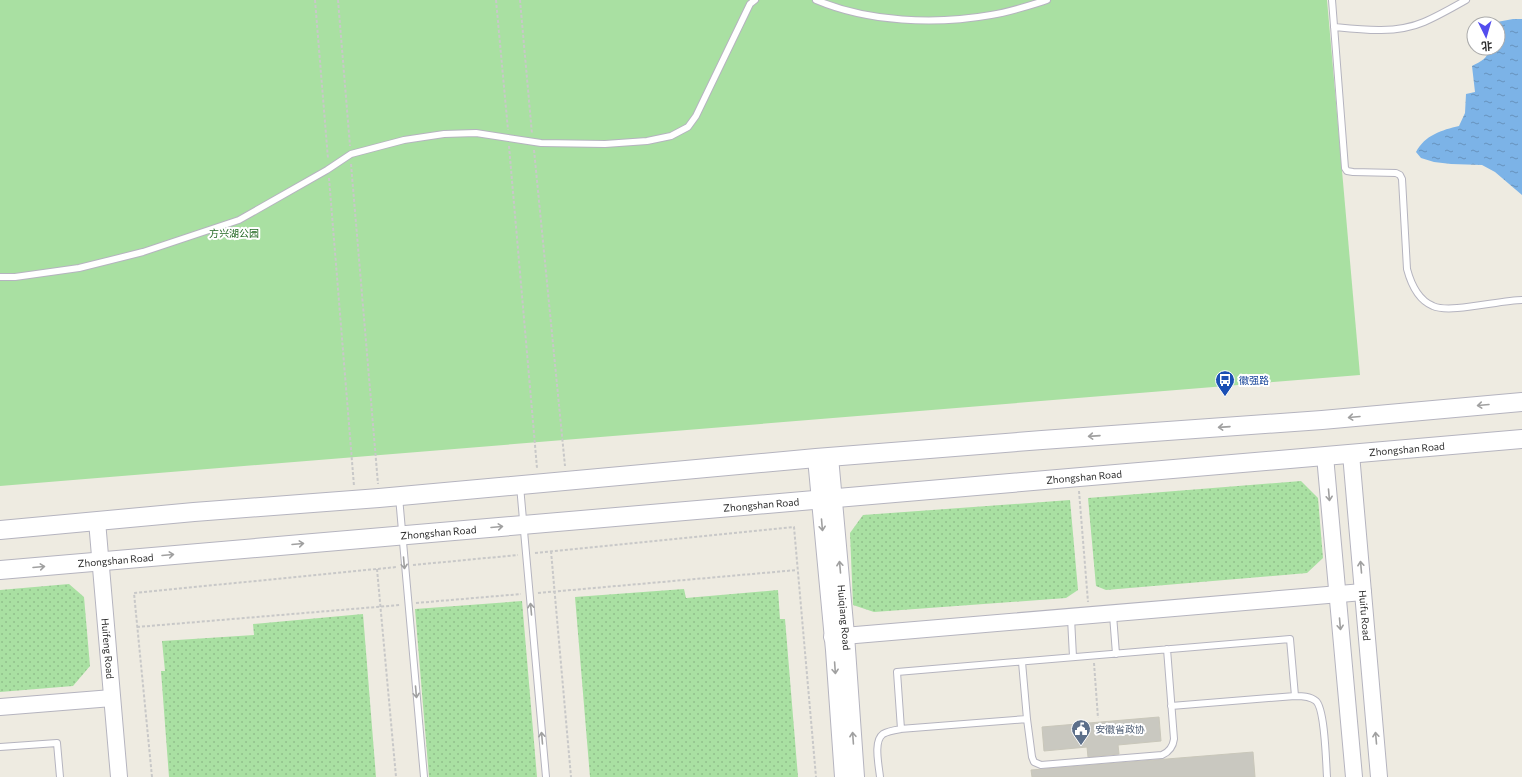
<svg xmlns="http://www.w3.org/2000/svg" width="1522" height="777" viewBox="0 0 1522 777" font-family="Commissioner,'Noto Sans SC',sans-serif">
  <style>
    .grass { fill: url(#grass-dots) }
    .park { fill: #a9e0a2 }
    .water { fill: url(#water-ripples) }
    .building { fill: #c9c8c0; stroke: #c9c7ba }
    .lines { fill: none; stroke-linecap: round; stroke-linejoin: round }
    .service-casing { stroke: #b5b4bf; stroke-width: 8 }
    .tertiary-casing { stroke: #b5b4bf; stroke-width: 18 }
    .secondary-casing { stroke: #b5b4bf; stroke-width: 20 }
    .path { stroke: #c8c8c8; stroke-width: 2; stroke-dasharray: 3 2; stroke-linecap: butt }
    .service { stroke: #fff; stroke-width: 6 }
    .tertiary { stroke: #fff; stroke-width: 16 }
    .secondary { stroke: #fff; stroke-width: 18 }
    .oneway { stroke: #a0a0a0 }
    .labels { text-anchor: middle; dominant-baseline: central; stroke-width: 4; stroke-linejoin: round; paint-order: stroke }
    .park-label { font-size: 10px; fill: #206721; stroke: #fff }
    .transit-label { font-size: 10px; fill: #164399; stroke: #fff; text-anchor: start }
    .street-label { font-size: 10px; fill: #2d2d2d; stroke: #fff }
    .service-label { font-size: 10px; fill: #4e5e75; stroke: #fff; text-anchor: start }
  </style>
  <defs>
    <pattern id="grass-dots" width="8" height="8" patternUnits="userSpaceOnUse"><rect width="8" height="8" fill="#a9e0a2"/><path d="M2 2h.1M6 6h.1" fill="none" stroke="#92c08c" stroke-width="1.8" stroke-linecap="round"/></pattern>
    <pattern id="water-ripples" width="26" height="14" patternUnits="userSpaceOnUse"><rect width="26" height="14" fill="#7cb3e7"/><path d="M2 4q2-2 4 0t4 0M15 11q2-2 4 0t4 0" fill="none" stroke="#6692bc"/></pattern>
  </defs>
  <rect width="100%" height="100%" fill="#eeebe1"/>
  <path class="grass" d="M1301,481l17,17 5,60 -16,15 -201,17 -10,-4 -8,-88z
    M1070,500l8,90 -12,8 -192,14 -21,-7 -3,-72 13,-18z
    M69,584l15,13 6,69 -17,20 -73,6v-102z
    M684,589l2,9 92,-8 2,29h5l13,158h-208l-15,-180z
    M522,601l15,176h-108l-14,-168z
    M363,614l13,163h-207l-8,-106h4l-3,-30 92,-6 -1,-11z"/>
  <path class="park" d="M0,0h1327l33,375 -1360,111z"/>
  <path class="water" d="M1513,19h9v176l-27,-23 -13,-7 -31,-1 -17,-2 -13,-4 -5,-6c9,-17 26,-22 43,-26l6,-13 1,-19 9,-2 -3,-26c9,-5 16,-7 17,-18h9v-24h-4l3,-2z"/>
  <path class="building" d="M1159,717l2,24 -43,4 1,9 -31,3 -1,-10 -43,4 -2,-24z
    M1253,752l2,25h-223l-1,-7z"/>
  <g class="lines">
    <defs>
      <path id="service" d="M816,0c52,22 119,25 175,15 19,-3 37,-9 56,-15
        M1332,0l13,168 2,3 6,1 43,1 4,2 2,4 5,90c4,15 11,31 26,37 17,8 67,-6 89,-6
        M1334,27c29,3 62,7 90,-5 14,-6 28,-14 42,-22
        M0,277h15l64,-9 64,-16 96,-32 88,-50 24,-16 53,-14 40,-6 32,-1 65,10 64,1 42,-3 24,-5 17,-9 8,-11 54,-112 5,-4
        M520,486l26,291
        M399,497l25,280
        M1113,615l3,39
        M1071,618l2,39
        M1171,706l124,-10
        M1027,719l5,38 2,5 7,3 121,-10c7,-3 11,-8 12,-16l-7,-90
        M900,729l127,-10 -5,-57
        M0,747l57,-4 3,34
        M880,777c-1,-11 -7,-36 3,-43 5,-3 12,-4 18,-5l-4,-57 393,-33 5,57c7,0 15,0 21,5 9,8 10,62 11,76"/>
      <g id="tertiary">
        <path id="s1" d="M1351,454l28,323"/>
        <path d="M1325,456l29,321"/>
        <path id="s2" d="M830,457l16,178 10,142"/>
        <path d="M816,458l18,192 9,127"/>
        <path id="s3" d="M97,521l22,256"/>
        <path d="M832,637l531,-45"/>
        <path d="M0,707l112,-9"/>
      </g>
      <g id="secondary">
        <path d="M0,530l194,-18 185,-14 437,-40 226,-18 280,-20 200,-18"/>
        <path id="s4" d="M0,570l1522,-131"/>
      </g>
    </defs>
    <use href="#service" class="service-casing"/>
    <use href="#tertiary" class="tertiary-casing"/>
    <use href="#secondary" class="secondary-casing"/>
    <path class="path" d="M315,0l13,159
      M338,0l12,146
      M496,0l12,130
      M520,0l12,134
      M509,146l28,322
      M534,150l31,316
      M351,164l27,320
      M329,178l25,308
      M1079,491l9,111
      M551,551l20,226
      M535,553l259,-26 22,250
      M413,565l105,-10
      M377,569l19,208
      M538,593l259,-23
      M416,603l105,-9
      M137,627l263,-22
      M1094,663l4,55
      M152,777l-18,-184 263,-26"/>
    <use href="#service" class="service"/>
    <use href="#tertiary" class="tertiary"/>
    <use href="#secondary" class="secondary"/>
  </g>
  <defs><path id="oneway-shaft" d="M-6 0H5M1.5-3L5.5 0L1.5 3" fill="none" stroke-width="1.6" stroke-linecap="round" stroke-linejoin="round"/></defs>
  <g class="oneway">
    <use href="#oneway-shaft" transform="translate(1483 405) rotate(175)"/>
    <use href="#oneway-shaft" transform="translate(1354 417) rotate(175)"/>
    <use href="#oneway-shaft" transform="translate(1224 427) rotate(176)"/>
    <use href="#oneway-shaft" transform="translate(1094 436) rotate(176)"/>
    <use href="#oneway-shaft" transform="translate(1329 495) rotate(85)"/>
    <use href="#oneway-shaft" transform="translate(822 525) rotate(85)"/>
    <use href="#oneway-shaft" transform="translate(497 527) rotate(-5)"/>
    <use href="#oneway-shaft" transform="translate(298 544) rotate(-5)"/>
    <use href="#oneway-shaft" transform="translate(168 555) rotate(-5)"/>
    <use href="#oneway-shaft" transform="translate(404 563) rotate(85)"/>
    <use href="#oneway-shaft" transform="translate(39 567) rotate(-5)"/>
    <use href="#oneway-shaft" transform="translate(840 567) rotate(-95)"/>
    <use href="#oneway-shaft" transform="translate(1361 567) rotate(-95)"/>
    <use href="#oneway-shaft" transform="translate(531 609) rotate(-95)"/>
    <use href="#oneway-shaft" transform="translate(1340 624) rotate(85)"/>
    <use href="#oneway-shaft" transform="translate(835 668) rotate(86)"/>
    <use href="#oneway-shaft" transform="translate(416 692) rotate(85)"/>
    <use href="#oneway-shaft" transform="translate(542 738) rotate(-95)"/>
    <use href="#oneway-shaft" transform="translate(853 738) rotate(-94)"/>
    <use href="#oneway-shaft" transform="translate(1376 738) rotate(-95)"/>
  </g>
  <defs>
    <symbol id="bus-pin" viewBox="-11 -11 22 30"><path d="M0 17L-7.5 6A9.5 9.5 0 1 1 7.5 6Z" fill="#1a4fb4" stroke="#fff"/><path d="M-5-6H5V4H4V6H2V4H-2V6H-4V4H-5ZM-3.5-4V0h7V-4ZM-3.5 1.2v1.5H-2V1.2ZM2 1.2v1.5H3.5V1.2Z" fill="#fff"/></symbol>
    <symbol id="civic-pin" viewBox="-11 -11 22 30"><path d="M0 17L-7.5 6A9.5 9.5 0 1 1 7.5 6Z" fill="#5c6f8a" stroke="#fff"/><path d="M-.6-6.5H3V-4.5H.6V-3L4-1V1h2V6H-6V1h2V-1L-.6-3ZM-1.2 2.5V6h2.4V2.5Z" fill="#fff"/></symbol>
  </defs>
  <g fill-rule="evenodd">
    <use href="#bus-pin" x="1214" y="369" width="22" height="30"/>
    <use href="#civic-pin" x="1070" y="718" width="22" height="30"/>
  </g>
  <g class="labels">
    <g class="park-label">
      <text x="234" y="233">方兴湖公园</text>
    </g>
    <g class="transit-label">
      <text x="1239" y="380">徽强路</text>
    </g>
    <g class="street-label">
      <text stroke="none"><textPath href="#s4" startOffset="1412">Zhongshan Road</textPath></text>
      <text stroke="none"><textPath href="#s4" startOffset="1088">Zhongshan Road</textPath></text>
      <text stroke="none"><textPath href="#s4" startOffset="764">Zhongshan Road</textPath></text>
      <text stroke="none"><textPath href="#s4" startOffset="440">Zhongshan Road</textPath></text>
      <text stroke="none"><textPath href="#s4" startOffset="116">Zhongshan Road</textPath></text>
      <text stroke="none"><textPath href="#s1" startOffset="162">Huifu Road</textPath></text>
      <text stroke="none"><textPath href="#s2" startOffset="161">Huiqiang Road</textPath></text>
      <text stroke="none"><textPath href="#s3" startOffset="128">Huifeng Road</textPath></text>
    </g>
    <g class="service-label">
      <text x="1095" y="729">安徽省政协</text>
    </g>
  </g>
  <g transform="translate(1486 36) rotate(175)"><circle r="19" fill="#ffffff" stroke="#ababab"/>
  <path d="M0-3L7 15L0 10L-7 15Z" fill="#534dee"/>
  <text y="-6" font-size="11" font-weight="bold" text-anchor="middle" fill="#2d2d2d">北</text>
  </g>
</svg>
